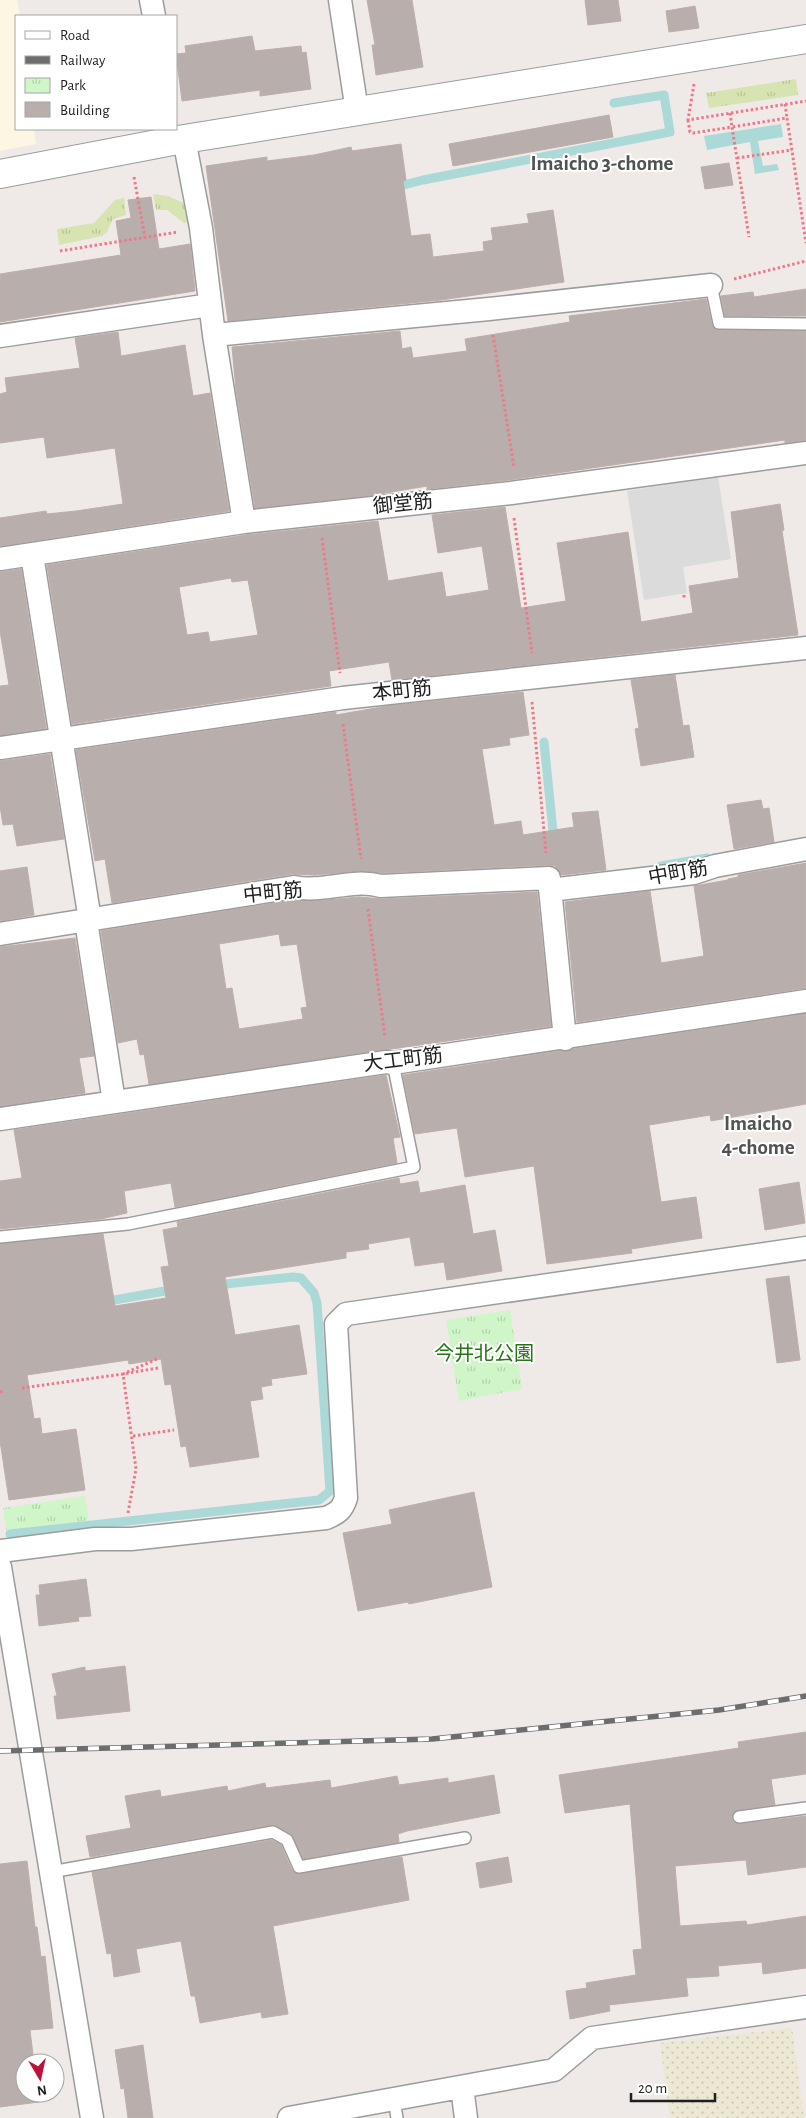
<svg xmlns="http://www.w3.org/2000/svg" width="806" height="2118" viewBox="0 0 806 2118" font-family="'Alegreya Sans','Noto Sans JP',sans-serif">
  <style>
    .education { fill: #fcf6e2 }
    .farmland { fill: url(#farmland-dots) }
    .grass { fill: url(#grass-tufts) }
    .park { fill: url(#park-tufts) }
    .parking { fill: #dbdbdb }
    .water { fill: #abd9d8 }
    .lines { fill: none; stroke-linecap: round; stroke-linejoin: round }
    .stream { stroke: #abd9d8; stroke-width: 9 }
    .building { fill: #b8afac; stroke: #bfaeaa; fill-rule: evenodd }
    .service-casing { stroke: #9c9c9c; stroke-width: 14 }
    .minor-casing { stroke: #9c9c9c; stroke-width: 25 }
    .tertiary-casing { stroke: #9c9c9c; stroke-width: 30 }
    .path { stroke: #ed7989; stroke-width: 3; stroke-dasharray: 2.5 2.5; stroke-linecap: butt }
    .service { stroke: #fff; stroke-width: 11 }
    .minor { stroke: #fff; stroke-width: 22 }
    .tertiary { stroke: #fff; stroke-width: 28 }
    .rail-casing { stroke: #6d6d6d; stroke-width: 5.5 }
    .rail { stroke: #fff; stroke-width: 4; stroke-dasharray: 11; stroke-linecap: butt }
    .labels { text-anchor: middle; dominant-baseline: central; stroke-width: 4; stroke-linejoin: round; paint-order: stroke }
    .street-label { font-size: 20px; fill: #1f1f1f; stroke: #fff }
    .park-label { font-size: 20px; fill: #257516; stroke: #fff }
    .neighbourhood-label { font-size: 21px; font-weight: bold; fill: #525252; stroke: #fff }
  </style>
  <defs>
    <pattern id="farmland-dots" width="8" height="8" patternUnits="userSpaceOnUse" patternTransform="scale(1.25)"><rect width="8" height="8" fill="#ece8d4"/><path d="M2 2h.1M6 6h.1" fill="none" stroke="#cac7b6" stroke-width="1.8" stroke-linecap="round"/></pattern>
    <pattern id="grass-tufts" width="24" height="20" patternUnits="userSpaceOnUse" patternTransform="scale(1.25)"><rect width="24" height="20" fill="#d7e4b1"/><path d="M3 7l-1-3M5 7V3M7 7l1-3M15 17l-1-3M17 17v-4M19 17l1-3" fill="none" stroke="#b8c398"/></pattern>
    <pattern id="park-tufts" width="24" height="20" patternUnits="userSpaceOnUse" patternTransform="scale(1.25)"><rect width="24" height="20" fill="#cff5c8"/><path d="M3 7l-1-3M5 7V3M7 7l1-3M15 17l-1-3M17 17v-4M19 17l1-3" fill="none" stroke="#b1d2ab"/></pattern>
  </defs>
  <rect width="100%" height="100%" fill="#efeae7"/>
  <path class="education" d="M0,0h17l3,16h-4v113h18l2,15 -36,7z"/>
  <path class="farmland" d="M792,2028l12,90h-134l-10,-75z"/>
  <path class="grass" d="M796,79l2,16 -89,13 -3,-15z
    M153,194l15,2 18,8 2,18 -4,1 -17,-13h-11z
    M124,198l2,17 -13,4 -6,13 -5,4 -43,9 -2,-16 37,-6 21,-23z"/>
  <path class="park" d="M510,1310l12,79 -63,12 -13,-81z
    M85,1496l4,25 -83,9 -3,-22z"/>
  <path class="parking" d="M718,477l13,82 -48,8 4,26 -43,7 -17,-109z"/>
  <path class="water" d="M781,124l2,13 -25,4 5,25 14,-2 2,6 -24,4 -5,-32 -43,8 -3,-14z"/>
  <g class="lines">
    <path class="stream" d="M392,188l31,-8 247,-48 -6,-37 -50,8
      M544,742l10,99
      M661,866l46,-8
      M103,1302l73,-13
      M10,1534l309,-34 11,-9 -13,-188 -3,-10 -13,-15 -8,-1 -77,8"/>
  </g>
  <path class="building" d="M367,0h45l11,67 -47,8 -4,-30h3z
    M585,0h33l3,21 -33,4z
    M695,6l4,22 -30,4 -3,-21z
    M252,36l3,15 46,-5 1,7 4,-1 5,37 -51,7v-6l-78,11 -6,-47 10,-1 -1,-7z
    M609,115l4,22 -160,29 -4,-22z
    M401,144l5,36 -3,1 8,55 19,-2 3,23 51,-6 -1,-9 10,-2 -2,-12 38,-5 -2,-9 26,-4 11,72 -123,18 -213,21 -22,-155 61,-9v4l47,-6 37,-8 1,4z
    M729,163l4,22 -28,4 -4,-22z
    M151,197l8,52 31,-5 5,47 -195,31v-48l121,-19 -5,-34 15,-3 -3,-18z
    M806,289v27h-81l-4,-20 32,-4 1,5z
    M706,299l6,26 4,5 90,1v109l-21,3v-3l-276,40 -82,9v-3l-53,9 -119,13 -19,-118 -4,-43 168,-16 2,18 9,-2 2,11 54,-7 -2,-12 105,-17 -1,-6z
    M118,332l3,24 64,-11 8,51 17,-3 19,118 -229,35v-28l46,-7 1,3 29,-3 47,-7 -8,-56 -68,10 -3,-21 -44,6v-49l7,-2 -2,-14 75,-10 -5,-30z
    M780,504l4,26 -2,1 16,104 -406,45 -3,-18 -60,9 2,15 -259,38 -25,-159 199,-30 132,-14 10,60 54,-9 4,25 43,-7 -7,-44 -44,7 -6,-38 73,-8 16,101 45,-7 -9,-58 71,-11 13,90 52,-9 -4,-27 50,-8 -8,-66zM231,578l1,4 16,-2 10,55 -48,7 -2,-10 -21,3 -8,-48z
    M21,569l25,159 -46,7v-49l9,-1 -9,-54v-59z
    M675,675l8,51 6,-1 5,32 -53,9 -6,-37 4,-1 -8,-48z
    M523,692l6,43 -20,3 1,7 -28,4 12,76 27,-4 2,14 51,-8 -2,-14 26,-2 8,59 -44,5 -7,-9 -7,-1 -166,8 -24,-2 -43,4 -23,-1 -180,29 -7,-44 -10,2 -19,-111 260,-38v3l51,-9z
    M50,754l14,85 -47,7 -4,-22 -10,1 -3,-19v-45z
    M761,800l2,9 6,-1 5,34 -40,7 -7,-44z
    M806,863v125l-229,34 -12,-120 85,-11 11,72 43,-7 -10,-70 34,-6v-1l10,-2v-2z
    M27,867l7,48 -34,6v-50z
    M537,892l14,134 -402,58 -5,-30 -4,1 -3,-16 -19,4 -17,-112 193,-31 22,1 43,-4 23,2zM279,934l2,12 16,-2 10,63 -6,1 2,11 -64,10 -7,-41 -6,1 -7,-45z
    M75,938l19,118 -15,2 6,35 -85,13v-159z
    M806,1014v90l-95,17 -1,-6 -61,10 12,77 35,-5 6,41 -71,11 1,4 -85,11 -13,-98 -69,11 -8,-49 -42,6 -12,-59z
    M386,1075l14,62 -7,1 4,25 -222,44 -4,-24 -47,8 3,22 -26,6 -101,10v-48l22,-3 -8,-48z
    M399,1178l1,6 18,-3 2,12 45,-8 8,49 22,-4 7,41 -55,9 -3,-18 -29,4 -5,-29 -42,7 1,5 -23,3v6l-121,19 10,58 64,-10 8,49 -36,5 1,6 -11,2 2,12 -13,2 9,56 -69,10 -4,-21 -5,1 -10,-63 -6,1 -4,-26 -32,5 -1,-4 -101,15 7,44 6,-1 2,16 34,-5 9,61 -76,10 -9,-59v-197l103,-10 12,72 51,-8 -5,-31 8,-1 -6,-36 15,-3 -1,-5z
    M799,1182l6,41 -40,7 -6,-41z
    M789,1276l11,84 -23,3 -11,-84z
    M474,1492l18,95 -83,17 -1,-2 -50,9 -15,-78 49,-9 -3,-14z
    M86,1579l5,37 -13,1 1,4 -40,5 -3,-31h4l-1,-10z
    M125,1666l5,45 -73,8 -3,-23h3l-5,-22 33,-7v4z
    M806,1732v42l-35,5 4,26 -37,5 -6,8 1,4 7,2 66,-8v51l-58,8 -2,-15 -71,6 5,60 66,-5 1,4 59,-9v52l-43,6 -1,-12 -44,4 1,10 -33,2 2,18 -79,9 1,6 -40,8 -4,-28 21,-3 -1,-5 50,-8 -3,-25 9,-1 -12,-145 -65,9 -6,-38 180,-27 -1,-6z
    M494,1775l6,38 -93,18 -9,3 1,8 -96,17 -12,-25 -19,-9 -182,32 -4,-21 45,-8 -6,-32 35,-6 1,7 66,-11 1,5 37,-8 1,5 64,-8 1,8 66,-12 2,9 49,-7v5z
    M272,1840l9,5 11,25 5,4 105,-17 7,43 -136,26 15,88 -26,4 -1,-6 -61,11 -5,-27h-4l-10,-55 -45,8 4,23 -26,5 -3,-24 -4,1 -15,-82z
    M508,1857l4,25 -32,6 -4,-25z
    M27,1861l8,66h2l4,30 4,-1 8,72 -23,2 4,33h-9v30h13l1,9 -39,5v-243z
    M143,2045l10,73h-25l-4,-30 -3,1 -6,-39z"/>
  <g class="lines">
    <defs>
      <path id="service" d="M711,285l8,38 87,1
        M0,1237l128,-13 286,-57 -21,-104
        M739,1817l67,-9
        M51,1872l222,-40 14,8 12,27 166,-29
        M394,2099l3,19"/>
      <path id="minor" d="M151,0l3,16
        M340,0l17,111
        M184,139l17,89 13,107 30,187
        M214,335l275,-26 222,-24
        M0,336l210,-31
        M32,555l58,365
        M0,559l244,-37 267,-29 295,-40
        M0,748l343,-50 463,-50
        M550,890l144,-17 21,-7 91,-17
        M86,921l28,181
        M0,934l294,-47c29,6 57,-9 87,-1l168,-8 16,161
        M0,1119l386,-57 7,1 413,-62
        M0,1551l95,-12h36l195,-21c12,-5 16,-8 20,-20l-10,-174 10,-10 460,-66
        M0,1567l92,551
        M462,2087l4,31
        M289,2118l265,-48 38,-32 214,-31"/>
      <path id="tertiary" d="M0,174l178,-34 628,-101"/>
    </defs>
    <use href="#service" class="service-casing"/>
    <use href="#minor" class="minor-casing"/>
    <use href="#tertiary" class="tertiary-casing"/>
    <path class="path" d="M694,84l-6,36 118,-19
      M785,104l2,14
      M730,113l2,14 55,-9 19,125
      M688,120l2,12 3,1 39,-6 17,110
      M737,158l55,-8
      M134,177l11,61
      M60,251l118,-19
      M734,279l72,-18
      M493,335l21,132
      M514,518l18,135
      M322,538l18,135
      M684,595v3
      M532,702l14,151
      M343,724l18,135
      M368,909l17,128
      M158,1368l-35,6 36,-16
      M22,1388l101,-14 13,95 -8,44
      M0,1392l4,-1
      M133,1436l41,-6"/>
    <use href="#service" class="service"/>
    <use href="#minor" class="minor"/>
    <use href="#tertiary" class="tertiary"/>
    <defs>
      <path id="rail" d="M0,1751l432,-12 287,-29 87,-14"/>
    </defs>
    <use href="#rail" class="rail-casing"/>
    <use href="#rail" class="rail"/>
  </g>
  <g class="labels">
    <g class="street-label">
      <text transform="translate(403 504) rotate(-6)">御堂筋</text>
      <text transform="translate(402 691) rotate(-6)">本町筋</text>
      <text transform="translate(678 873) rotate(-10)">中町筋</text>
      <text transform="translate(273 893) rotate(-6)">中町筋</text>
      <text transform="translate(403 1060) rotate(-7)">大工町筋</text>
    </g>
    <g class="park-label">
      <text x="484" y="1354">今井北公園</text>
    </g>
    <g class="neighbourhood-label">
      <text x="602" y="163">Imaicho 3-chome</text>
      <text x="758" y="1123">Imaicho<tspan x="758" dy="24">4-chome</tspan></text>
    </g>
  </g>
  <rect x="15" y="15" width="162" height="115" fill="#ffffff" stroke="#a5a5a5"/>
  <rect x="25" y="31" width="25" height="8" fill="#ffffff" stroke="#a5a5a5"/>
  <text x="60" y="40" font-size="15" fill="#1f1f1f">Road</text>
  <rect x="25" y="56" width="25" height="8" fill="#6d6d6d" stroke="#a5a5a5"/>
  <text x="60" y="65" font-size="15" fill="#1f1f1f">Railway</text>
  <rect x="25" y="78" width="25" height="15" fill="url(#park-tufts)" stroke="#a5a5a5"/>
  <text x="60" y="90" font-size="15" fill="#1f1f1f">Park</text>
  <rect x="25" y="102" width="25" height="15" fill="#b8afac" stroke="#a5a5a5"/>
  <text x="60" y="115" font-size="15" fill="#1f1f1f">Building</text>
  <g transform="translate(40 2078) rotate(171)"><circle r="24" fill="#ffffff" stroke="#a5a5a5"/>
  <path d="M0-4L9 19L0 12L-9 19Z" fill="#bc123b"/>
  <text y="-8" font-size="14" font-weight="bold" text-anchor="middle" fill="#1f1f1f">N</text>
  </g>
  <path d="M631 2093v8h84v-8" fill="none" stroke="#1f1f1f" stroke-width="2.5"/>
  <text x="638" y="2093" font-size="15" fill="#1f1f1f" stroke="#ffffff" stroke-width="4" paint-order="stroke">20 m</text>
</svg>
